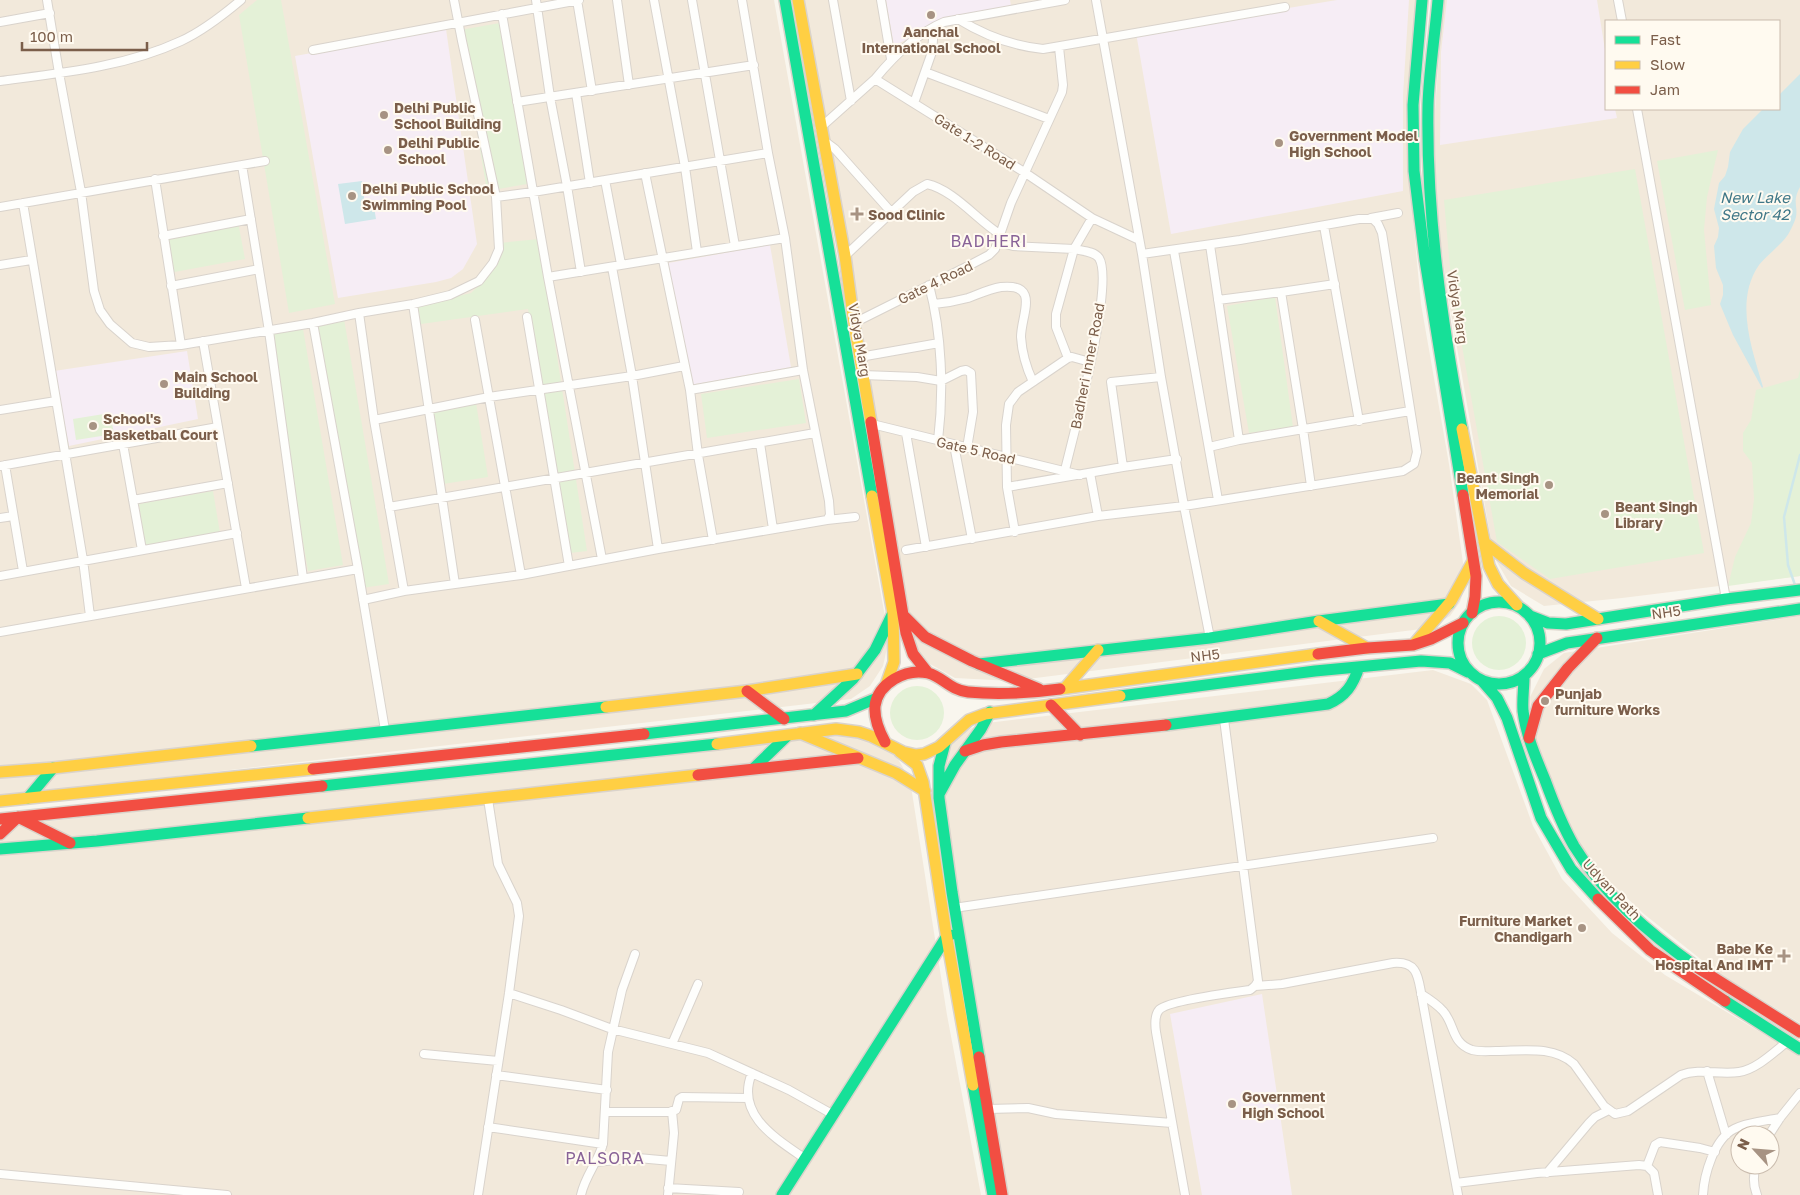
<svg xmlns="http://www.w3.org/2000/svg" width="1800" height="1195" viewBox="0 0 1800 1195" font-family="'Golos Text',sans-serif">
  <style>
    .residential { fill: #f2e9db; fill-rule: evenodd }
    .education { fill: #f6edf5 }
    .green { fill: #e4f1d7 }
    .water { fill: #cee7ea }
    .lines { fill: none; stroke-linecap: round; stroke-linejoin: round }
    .stream { stroke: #cee7ea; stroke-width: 2.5 }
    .street-casing { stroke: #d9d3cc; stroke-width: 10 }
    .fast-casing { stroke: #dad3cb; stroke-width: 14 }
    .slow-casing { stroke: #dad3cb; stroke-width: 14 }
    .jam-casing { stroke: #dad3cb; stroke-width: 14 }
    .street { stroke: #fefefc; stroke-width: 8 }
    .fast { stroke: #16e098; stroke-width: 11 }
    .slow { stroke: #ffcf43; stroke-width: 11 }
    .jam { stroke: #f24e42; stroke-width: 11 }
    .poi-dot { fill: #a79383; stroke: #fffaf0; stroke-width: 2 }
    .labels { text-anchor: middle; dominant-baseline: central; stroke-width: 4; stroke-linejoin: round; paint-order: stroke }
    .poi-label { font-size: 14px; font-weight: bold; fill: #7b5e4a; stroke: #fffaf0; text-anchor: start }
    .street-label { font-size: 14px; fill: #7b5e4a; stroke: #fffaf0 }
    .water-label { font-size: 15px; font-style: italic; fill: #3f7787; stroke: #fffaf0 }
    .quarter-label { font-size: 16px; letter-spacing: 1px; fill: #886297; stroke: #fffaf0 }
  </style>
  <rect width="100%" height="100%" fill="#f9f6ee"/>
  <path class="residential" d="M0,0h774l115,639 -6,27 -13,20 -19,13 -840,96 -11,-1z
    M794,0h622l-3,27 -5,114 5,79 8,84 28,160 17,120 -6,18 -10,14 -21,12 -417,53 -57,-3 -25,-14 -21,-22 -12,-56z
    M1443,0h357v576l-178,22 -78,8 -33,-20 -17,-29 -47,-266 -11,-88 -2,-79zM1606,21h173v88h-173z
    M1800,616v407l-82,-50 -74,-59 -37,-35 -30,-39 -23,-41 -21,-62 -3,-40 14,-28 20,-16z
    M1433,670l38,14 16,16 46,126 29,53 50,54 53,42 135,81v139h-798l-59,-329 -7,-97 6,-17 16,-16 21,-12zM1740,1135h30v30h-30z
    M840,730l54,22 16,28 37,235 34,180h-981v-368z"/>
  <path class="education" d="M886,0h124l1,6 -73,17 -44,23z
    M1337,0h72l-6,95v96l-232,43 -35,-201z
    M1447,0h150l9,56v53h9l2,9 -177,27 1,-93z
    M446,29l31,215 -14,25 -12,9 -15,4 -98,16 -43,-242z
    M770,245l21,122 -101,18 -22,-122z
    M187,351l11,68 -129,27 -15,-75z
    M1262,994l30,201h-90l-32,-181z"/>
  <path class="green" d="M257,0h24l54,304 -46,9 -50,-298z
    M500,23l27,161 -40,7 -27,-161z
    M1718,150l-11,47 -3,33 7,75 -26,5 -28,-149z
    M1635,169l69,384 -154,26 -53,-37 -45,-252 -8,-90z
    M238,222l7,37 -76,14 -7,-37z
    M539,239l48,312 -17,2 -42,-244 -114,16 -2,-18 59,-14 14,-14 14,-36z
    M1275,297l18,130 -44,6 -22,-127z
    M344,319l45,265 -27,4 -45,-265z
    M303,329l40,236 -35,6 -40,-236z
    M1800,370v206l-72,10 7,-29 16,-34 3,-24 -2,-36 -9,-12v-18l8,-13 5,-30 42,-12z
    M799,379l7,44 -99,15 -6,-44z
    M476,403l12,74 -45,7 -12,-73z
    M110,413l4,21 -38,6 -3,-21z
    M213,491l7,42 -75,12 -6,-41z
    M1472 643a27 27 0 1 1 54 0a27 27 0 1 1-54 0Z
    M890 713a27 27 0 1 1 54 0a27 27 0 1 1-54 0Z"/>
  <path class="water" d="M1800,74v113c-8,15 -2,18 -4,30 -1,4 -4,10 -6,14 -5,11 -22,23 -31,34 -25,36 -7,84 4,122l-1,1 -29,-53 -13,-31 3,-9v-10l-7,-17 -2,-22 4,-9 1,-9 -5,-19 5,-26 6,-7 3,-9 2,-15 13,-23 20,-20h16v-14z
    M362,181l3,25 9,1 2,12 -31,5 -7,-40z"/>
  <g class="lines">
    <path class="stream" d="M1795,585l-7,-20 -4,-48 16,-62"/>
    <defs>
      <path id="street" d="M47,0l12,73 22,119 13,99 6,19 10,14 22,19 17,4 32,-2 132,-22 46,-10 54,-9 37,-9 29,-14 14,-18 6,-14 -3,-52 -34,-156 -8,-41
        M536,0l14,97 17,89 14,86
        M577,0l15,91
        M617,0l12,85
        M654,0l31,167 12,85
        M692,0l43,246
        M833,0l18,101
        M881,0l10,59
        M1096,0l46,254 19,123 23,129 26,132
        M1618,0l4,21
        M502,14l46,263 54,282
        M958,19c26,16 54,27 85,30l242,-42
        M0,22l50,-9
        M313,50l266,-50
        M925,72l124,47
        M875,79c18,-22 43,-46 69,-57l121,-22
        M0,81c61,-8 125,-14 181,-40 22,-10 41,-25 60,-41
        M576,93l14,90
        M517,102l237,-37
        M914,103l18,-51 2,-25
        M1637,109l89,490
        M820,128l55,-49 149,93 68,46 47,22
        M823,140l12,9 57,64
        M242,165l27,166 34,247
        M645,173l45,217 8,65 15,85
        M155,179l26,166
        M605,180l16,84
        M496,197l37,-5 235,-39
        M23,203l60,357 7,56
        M0,207l265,-46
        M1371,218l27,-5
        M1324,226l35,195
        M163,236l88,-17
        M998,242l15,4 61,3 18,-31
        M1210,245l29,195 171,-29
        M1174,251l44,249
        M845,256l68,-64 14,-8c27,6 50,36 74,51
        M0,265l31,-5
        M612,267l20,109 26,173
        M548,277l237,-39
        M929,285c13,49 15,106 9,156
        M171,286l88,-17
        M1218,300l63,-8
        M413,304l42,280
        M934,304c12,-1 23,-3 34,-6 11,-4 21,-9 33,-11 40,-4 20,28 20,50 1,16 5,30 12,45
        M359,313l15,107 30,171
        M527,317l42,249
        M475,320l46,255
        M313,323l45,246 27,161
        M854,323l116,-58 19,-10 6,-6 16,-46 51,-111 1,-7 -4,-38
        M203,341l43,247
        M860,357l79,-14
        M863,375l54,2 24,4 20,-10 5,-1 5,3 2,39 -6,36
        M690,390l113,-20
        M0,410l56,-9
        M374,420l115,-23 143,-21 52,-10
        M872,424l208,51
        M906,433l20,114
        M760,443l13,86
        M123,444l19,106
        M954,445l18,94
        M1209,447l30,-7
        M5,465l18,106
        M0,466l218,-39
        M1123,467l-12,-85 50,-5
        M1065,470c8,-34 50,-187 34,-212 -5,-7 -17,-7 -25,-9l-18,65v13l12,31
        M1090,473l8,43
        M1311,486l-8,-57 -22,-137 54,-8
        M1007,487l116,-20 54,-8
        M133,500l95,-17
        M389,507c142,-24 284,-48 426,-74
        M0,518l13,-2
        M827,520l28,-3
        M1015,532l-8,-45 -1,-62 3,-21 9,-12 50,-34 4,-1 18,5
        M906,550l192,-34 86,-10 219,-35 11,-7 3,-12 -35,-219 -4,-9 -5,-5h-14l-119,21 -98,14
        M0,576l237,-43
        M363,600l41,-9 117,-16 137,-26 169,-29 3,-5 -1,-14 -26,-131 -18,-132 -17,-85 -26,-153
        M0,632l358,-63
        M954,908l479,-70
        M1255,986l27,-2 111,-21c26,-2 25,15 29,35l36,197
        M509,993l52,17 51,19 96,24 81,37 43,24
        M1421,994c8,5 16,10 22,17 12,13 8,32 29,39 8,2 16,1 24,1 26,0 57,-6 78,13l30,42 11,8 13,-3 53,-36c19,-7 38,0 58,-3 18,-3 35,-20 49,-31
        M672,1044l26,-60
        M424,1054l74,7
        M1707,1071l19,64
        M752,1073c-17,41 23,65 52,85
        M496,1075l111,15
        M988,1109l40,-1 28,6 116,9
        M605,1112h64l7,-2 3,-11 3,-2 66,1
        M488,1127l115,17
        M1769,1135l11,-17 20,-25
        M596,1162l42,-4 33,3
        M1756,1165c-3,10 -3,20 1,30
        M1647,1166l8,-21 5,-3 40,6 15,4
        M1547,1173l42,-50 6,-6 14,-7
        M0,1174l227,21
        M1456,1183l81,-10 102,-8 8,1 7,7 4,22
        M668,1188l71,4
        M478,1195l31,-202 10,-77 -2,-13 -19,-39 -10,-65
        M581,1195c4,-19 17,-33 22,-51l5,-92 14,-62 13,-36
        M668,1195l6,-62 -2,-22
        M1185,1195l-29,-163c-1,-7 -2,-16 3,-22 8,-9 76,-18 91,-20l5,-4 3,-5 -34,-262
        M1703,1195c1,-20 11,-56 31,-66 13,-7 31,-8 46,-11"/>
      <path id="fast" d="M785,0l87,496
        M1422,0l-9,105 1,66 11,89 38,235
        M1438,0c-3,35 -9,71 -10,105 -2,109 14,217 34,324
        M1458 643a41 41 0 1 1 82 0a41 41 0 1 1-82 0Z
        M1530,616l18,7 18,1 160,-25 74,-9
        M1538,654l29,-11 233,-34
        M979,664l231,-26 109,-17 130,-17
        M1524,677c0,11 -2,23 -1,34 3,24 13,47 22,69 8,22 17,45 29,66 30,49 75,87 121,120
        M1483,682l14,16 10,20 34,100 30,51 27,30
        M1120,696l195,-25 106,-10 29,2 18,9
        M814,715l39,-36 22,-29 18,-37
        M1166,725l162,-21c18,-8 25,-19 31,-37
        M644,734l202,-23 31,-13
        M945,743l-6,23v32l13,94 27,165
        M251,746l355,-39
        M754,768l33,-32
        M322,786l395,-42
        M939,794l16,-29 26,-36 9,-17
        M28,798l25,-30
        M0,849l97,-8 211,-23
        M1725,1001l75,48
        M973,1085l20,110
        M782,1195l165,-259 3,-1"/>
      <path id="slow" d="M798,0l47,256 9,67 17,99
        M1462,429l27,137 9,18 19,21
        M872,496l21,117 1,49 -8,23
        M1484,542l40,31 74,46
        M1319,621l48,27
        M1415,643l36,-42 22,-40
        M1065,688l33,-38
        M1060,689l258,-35
        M606,707l141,-16 110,-17
        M800,733l96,40 29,18
        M717,744l119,-15 23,3 12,4 32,16 13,3 8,-1 15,-7 30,-27 16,-6 135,-18
        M900,752l17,13 6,17 23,151 27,152
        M0,772l53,-4 198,-22
        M0,801l313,-32
        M308,818l390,-43"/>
      <path id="jam" d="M871,422l35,211 7,21 15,19
        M1463,495l13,81 -1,21 -3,16
        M903,615l22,22 47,24 67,28
        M1318,654l49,-6 46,-3 18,-6 32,-16
        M747,691l37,28
        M1051,705l29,30
        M1529,738l9,-32 30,-38 29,-30
        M885,742c-6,-11 -11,-23 -10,-36 3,-23 31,-38 53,-33 15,4 22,17 40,19 31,3 62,1 92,-3
        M965,751l18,-6 18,-3 165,-17
        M313,769l331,-35
        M698,775l160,-17
        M0,819l322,-33
        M0,834l18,-17 52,26
        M1598,899l52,51 75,51
        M1695,966l105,66
        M979,1057l23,138"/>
    </defs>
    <use href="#street" class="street-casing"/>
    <use href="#fast" class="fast-casing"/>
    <use href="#slow" class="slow-casing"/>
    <use href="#jam" class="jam-casing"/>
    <use href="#street" class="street"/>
    <use href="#fast" class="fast"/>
    <use href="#slow" class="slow"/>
    <use href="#jam" class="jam"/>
  </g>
  <g class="poi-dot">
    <circle cx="931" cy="15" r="5"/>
    <circle cx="384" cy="115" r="5"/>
    <circle cx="1279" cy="143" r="5"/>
    <circle cx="388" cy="150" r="5"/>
    <circle cx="352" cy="196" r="5"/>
    <path d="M854.5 206.5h5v5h5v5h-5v5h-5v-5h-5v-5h5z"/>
    <circle cx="164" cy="384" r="5"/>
    <circle cx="93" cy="426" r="5"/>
    <circle cx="1549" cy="485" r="5"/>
    <circle cx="1605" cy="514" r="5"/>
    <circle cx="1545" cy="701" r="5"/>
    <circle cx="1582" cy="928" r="5"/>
    <path d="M1781.5 948.5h5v5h5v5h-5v5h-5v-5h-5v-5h5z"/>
    <circle cx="1232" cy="1104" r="5"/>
  </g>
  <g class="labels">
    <g class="poi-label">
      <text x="931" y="31" text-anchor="middle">Aanchal<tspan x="931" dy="16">International School</tspan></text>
      <text x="394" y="107">Delhi Public<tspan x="394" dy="16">School Building</tspan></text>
      <text x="1289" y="135">Government Model<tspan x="1289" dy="16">High School</tspan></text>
      <text x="398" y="142">Delhi Public<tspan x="398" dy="16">School</tspan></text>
      <text x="362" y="188">Delhi Public School<tspan x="362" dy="16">Swimming Pool</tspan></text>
      <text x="868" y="214">Sood Clinic</text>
      <text x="174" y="376">Main School<tspan x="174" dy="16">Building</tspan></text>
      <text x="103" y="418">School's<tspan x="103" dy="16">Basketball Court</tspan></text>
      <text x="1539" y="477" text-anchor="end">Beant Singh<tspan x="1539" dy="16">Memorial</tspan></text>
      <text x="1615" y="506">Beant Singh<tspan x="1615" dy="16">Library</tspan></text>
      <text x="1555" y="693">Punjab<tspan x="1555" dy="16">furniture Works</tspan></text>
      <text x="1572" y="920" text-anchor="end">Furniture Market<tspan x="1572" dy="16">Chandigarh</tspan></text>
      <text x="1773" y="948" text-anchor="end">Babe Ke<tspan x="1773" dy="16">Hospital And IMT</tspan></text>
      <text x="1242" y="1096">Government<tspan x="1242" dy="16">High School</tspan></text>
    </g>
    <g class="street-label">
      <text transform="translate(975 141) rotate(32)">Gate 1-2 Road</text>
      <text transform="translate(935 282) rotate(-26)">Gate 4 Road</text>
      <text transform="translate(1458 307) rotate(81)">Vidya Marg</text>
      <text transform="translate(860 340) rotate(80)">Vidya Marg</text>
      <text transform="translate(1087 366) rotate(-79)">Badheri Inner Road</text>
      <text transform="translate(976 450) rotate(13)">Gate 5 Road</text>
      <text transform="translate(1666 612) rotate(-8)">NH5</text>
      <text transform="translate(1205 655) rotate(-7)">NH5</text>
      <text transform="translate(1612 889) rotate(47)">Udyan Path</text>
    </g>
    <g class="water-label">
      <text x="1755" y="197">New Lake<tspan x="1755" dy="17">Sector 42</tspan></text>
    </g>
    <g class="quarter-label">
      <text x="989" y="241">BADHERI</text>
      <text x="605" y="1158">PALSORA</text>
    </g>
  </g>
  <rect x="1605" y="20" width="175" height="90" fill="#fffaf0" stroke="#cabcae"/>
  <rect x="1615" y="36" width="25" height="8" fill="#16e098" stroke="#cabcae"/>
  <text x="1650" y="45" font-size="15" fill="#7b5e4a">Fast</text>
  <rect x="1615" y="61" width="25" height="8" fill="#ffcf43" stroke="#cabcae"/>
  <text x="1650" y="70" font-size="15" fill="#7b5e4a">Slow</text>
  <rect x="1615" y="86" width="25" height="8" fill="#f24e42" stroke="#cabcae"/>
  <text x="1650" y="95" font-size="15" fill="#7b5e4a">Jam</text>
  <g transform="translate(1755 1150) rotate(296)"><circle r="24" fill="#fffaf0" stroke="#cabcae"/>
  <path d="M0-4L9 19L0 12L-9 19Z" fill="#a79383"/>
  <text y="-8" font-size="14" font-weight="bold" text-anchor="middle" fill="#7b5e4a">N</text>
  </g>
  <path d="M22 42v8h125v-8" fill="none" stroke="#7b5e4a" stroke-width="2.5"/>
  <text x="30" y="42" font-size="15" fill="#7b5e4a" stroke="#fffaf0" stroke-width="4" paint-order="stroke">100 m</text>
</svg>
